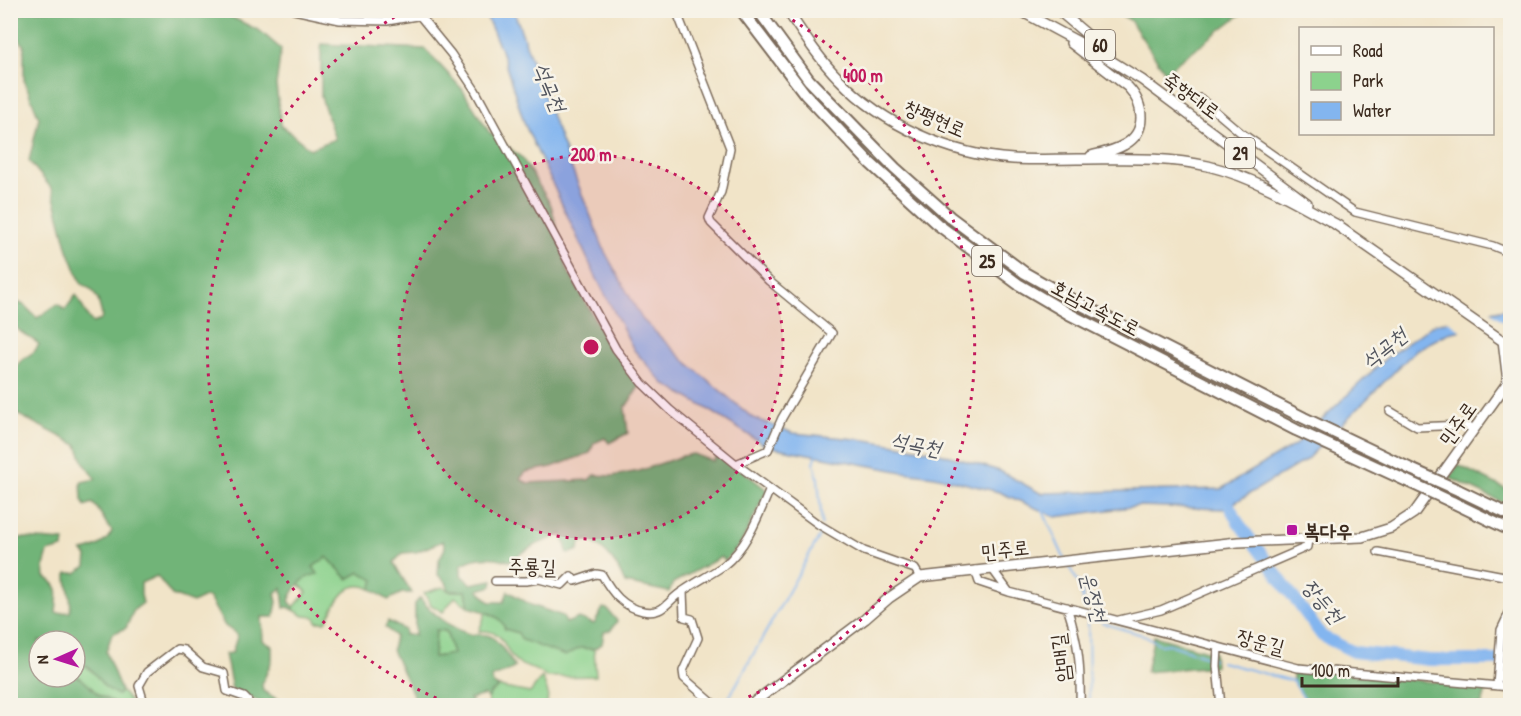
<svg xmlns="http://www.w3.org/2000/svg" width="1521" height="716" viewBox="0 0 1521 716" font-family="'Patrick Hand','Poor Story',sans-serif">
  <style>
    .green { fill: #8cd28d; stroke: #647e56; stroke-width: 1.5 }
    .forest { fill: #71b478; stroke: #566f4b; stroke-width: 1.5; fill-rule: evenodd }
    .water { fill: #83b5ef; stroke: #5f7086; stroke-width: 1.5 }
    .pier { fill: #f1e4c8 }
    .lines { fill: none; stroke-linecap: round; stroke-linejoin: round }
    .stream { stroke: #83b5ef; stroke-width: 2 }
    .river { stroke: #83b5ef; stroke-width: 12 }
    .minor-casing { stroke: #7b6b5a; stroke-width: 10 }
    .major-casing { stroke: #7b6b5a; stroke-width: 12 }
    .highway-casing { stroke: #7b6b5a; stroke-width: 14 }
    .minor { stroke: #fff; stroke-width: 7 }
    .major { stroke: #fff; stroke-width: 9 }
    .highway { stroke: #fff; stroke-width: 10 }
    .highway-bridge-casing { stroke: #7b6b5a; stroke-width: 14; stroke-linecap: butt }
    .highway-bridge { stroke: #fff; stroke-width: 10 }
    .ring { fill: none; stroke: #c2185b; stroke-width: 3; stroke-dasharray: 3 6 }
    .poi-dot { fill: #b5179e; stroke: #f7f3e8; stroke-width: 2 }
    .labels { text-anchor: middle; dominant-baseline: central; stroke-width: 5; stroke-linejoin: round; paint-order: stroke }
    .shield { fill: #f7f3e8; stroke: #73665b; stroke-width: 1.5 }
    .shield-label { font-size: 18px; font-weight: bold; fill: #3b2a1e }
    .street-label { font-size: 20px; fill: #3b2a1e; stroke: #f7f3e8 }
    .poi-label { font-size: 20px; font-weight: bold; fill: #3b2a1e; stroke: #f7f3e8; text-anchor: start }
    .water-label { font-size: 21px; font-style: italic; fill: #51545d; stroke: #f7f3e8 }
    .centre { fill: #c2185b; stroke: #f7f3e8; stroke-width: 3 }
    .ring-label { font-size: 18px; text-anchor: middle; font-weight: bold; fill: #c2185b; stroke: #f7f3e8; stroke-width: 5; stroke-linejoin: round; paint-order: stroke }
  </style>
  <rect width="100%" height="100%" fill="#f7f3e8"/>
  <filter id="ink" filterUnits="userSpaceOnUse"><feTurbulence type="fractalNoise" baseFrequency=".0167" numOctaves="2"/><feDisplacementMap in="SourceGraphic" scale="12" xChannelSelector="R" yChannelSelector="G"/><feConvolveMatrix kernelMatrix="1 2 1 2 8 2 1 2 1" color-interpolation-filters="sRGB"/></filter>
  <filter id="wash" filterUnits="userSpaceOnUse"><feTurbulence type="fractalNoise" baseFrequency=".008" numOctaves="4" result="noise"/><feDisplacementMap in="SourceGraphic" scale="24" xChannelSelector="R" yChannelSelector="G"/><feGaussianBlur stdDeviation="1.35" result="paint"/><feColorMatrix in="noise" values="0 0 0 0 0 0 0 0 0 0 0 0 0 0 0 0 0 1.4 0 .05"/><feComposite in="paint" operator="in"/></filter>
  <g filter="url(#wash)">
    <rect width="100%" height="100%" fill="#f1e4c8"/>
    <path class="green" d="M327,557l21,22 12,-7 15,8 -4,9c-24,-13 -36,16 -45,33h-9l-2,-5 -11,-1 -10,-6v-3l13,-15 -8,-8 6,-6 12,-5 -4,-6z
      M443,587l6,4h17l3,16 -14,-10 -12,15 -12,-7 -7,-12z
      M486,612l16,8 3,9 75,19 14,1 2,27 -50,1c-8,-9 -20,-8 -29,-15 -15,-11 -9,-33 -38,-31z
      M436,630l10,1 7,23 -19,3z
      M80,662c15,8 23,24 38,33l3,-4 12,14c-13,0 -25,-3 -36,-11 -7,-7 -13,-15 -22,-18v-13z
      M542,677l6,16 -1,12h-58l-1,-5 2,-7 9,-6 31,6z"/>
    <path class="forest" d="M31,10l188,1 41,20 21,18 -5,36 5,40 29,24 25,-10 -14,-42v-53l104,5 37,40 27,43 33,26 29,47 16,64 45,81 29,34 -16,24 3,25 -19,10 -4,-5 -11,5 -4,10 -38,14 -26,5 -6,7 8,4 60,-3 7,-5 17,1 27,-5 43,-15 11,-2 20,7 6,-8 48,37 -26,53 -16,18 -4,-4 -48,26 -4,9 -44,-9c-9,-21 -16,-30 -35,-43l-10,2 -1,8 -11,4 -6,-20 -27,11 -26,16c-17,-5 -33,-6 -48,4v10l10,9 22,-4 -1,6 -14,4 12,12h14l4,-11 23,14 32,11 3,7 13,-5 15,6 9,-16 4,1 10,12 -6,9 -7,2 -2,12 -8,5 -14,-1 -15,8 -43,-16 -4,-7 -13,-4c-5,-16 -21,-17 -36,-22l-3,-16h-17l-3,-9 -8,-7 1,-15 6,-12 -2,-7 -27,11 -13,1 -9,9c1,5 14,24 18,31h-10l-14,7 -17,-11 3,-9 -14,-8 -12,7 -21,-22 -14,10 5,7c-15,2 -24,14 -29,27l5,6v3l-6,-3 -4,1 -2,-20 -7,5 2,9 -3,15h-12l1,24 9,5v14l-10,24 1,7 19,11 -1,4c-22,-1 -30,-9 -49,-17l-7,-35 7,-1 5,-16 -2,-4 -10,-7 -16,-28 -5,-1 -11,6 -21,-8 -15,-19 -16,7v12l2,8 -9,7 -8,18 -14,6 -6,18 15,39 -3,4c-4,-2 -9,-5 -13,-8 -9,-9 -15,-26 -30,-24v-22h-36v36l36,-1 6,2 19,18 20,9h-109v-168l53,4 -1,7 -15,4 -4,14 1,11c18,11 12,17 11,36l14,-1c3,-14 -4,-25 -3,-39h9l10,-7 1,-10 -5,-5c11,-1 26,-9 30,-20 -8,-8 -12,-23 -20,-28l-7,3 -3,-6 -1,-18 15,-3 -12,-16 -7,-18 -60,-31c-1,-15 -9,-43 4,-53 7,-6 15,-8 18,-17 -25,-17 -28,-14 -28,-45l13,6 13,13 21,-14 7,6 11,-15c7,10 8,19 17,28l8,-3 1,-5 -4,-15 -6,-10 -11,-7 -13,-33 -16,-61 -23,-28 10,-43 -15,-38v-34l-13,-20 -1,-8z
      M1114,11h131l-80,61 -35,-52z
      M1458,465l52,26v15l-60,-28z
      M420,598c11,15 31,30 49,36 8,2 15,-2 23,3 10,7 16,20 23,30 -7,6 -16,6 -23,11l1,6 6,3 -9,6 -2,7 -3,-5 -15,4 3,6h-55l-26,-55 3,-14 -10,-9 3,-6 17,9v5h10v-31zM436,630l10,1 7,23 -19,3z
      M1154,636l60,17 1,13 -69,6z
      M1293,669l194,18 -5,18 -173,1 -16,-25z"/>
    <path class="water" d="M484,11h30l46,128 45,113 37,67 42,41 69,58 40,15 73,7 67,11 67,20 40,22 181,-4 74,-44 90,-86 49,-35 76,-16v12l-62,13 -32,17 -110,110 -82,49 -86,-3 -82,11 -57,-25 -64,-16 -32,-4 -137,-26 -55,-35 -47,-27 -30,-34 -39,-75 -70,-150 -24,-75z"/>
    <path class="pier" d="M1488,310l19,14 -43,9 -19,-14z"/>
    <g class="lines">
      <path class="stream" d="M817,453l-3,10 4,16 4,45
        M1043,511l21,47
        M1067,563l12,21 7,26
        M1102,623l44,13 15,9 8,-1 44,15
        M1221,662l72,19 16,25
        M726,703l97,-173
        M1087,706l2,-8 -1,-82"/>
      <path class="river" d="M1224,496l14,26 84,114 32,16 76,8h80"/>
    </g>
  </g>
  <g filter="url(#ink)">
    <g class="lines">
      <defs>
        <path id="minor" d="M294,10l46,10 47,1 65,-11
          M676,10l54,138 -9,44 -12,26 2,5 58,58 63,52 -50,85 -14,32 -32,14
          M420,16l31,38 24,36 141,259 26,34 28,27 66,54 82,60 46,27 51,18 5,8
          M1200,98l40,34 115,80 138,34 17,7
          M1390,411l27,16 44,-2 14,3
          M1378,552l126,24h6
          M975,570l4,12 30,10 289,76 212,19
          M993,570l16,22
          M495,581h31l13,-2 23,6 9,-9 4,5 21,-7 6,1c10,18 21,32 41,36 6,1 13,1 18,-2 8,-5 13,-13 22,-18
          M1067,607c12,36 14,61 13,99
          M1119,620l42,-10 146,-63 1,-9
          M1218,647l-1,19 4,40
          M1497,686l4,-56 9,-19
          M145,706l-6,-20 8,-14 30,-23 7,1 19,17 21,6 3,18 17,6 4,4 1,5
          M716,706l-32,-28 -1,-7 15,-33 -6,-19 -8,-2 -1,-26c13,-9 27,-16 40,-25 24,-18 36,-51 47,-77"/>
        <path id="major" d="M787,10c16,24 32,49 52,69 44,46 111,76 174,80 21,1 42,0 64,0 43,0 87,-3 131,7 46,11 90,37 131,60
          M1019,10l78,42 45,28 165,123
          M1058,10l52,44
          M1071,43l57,44c16,17 20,45 -4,58 -10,6 -22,8 -33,11
          M1335,224l175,122
          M1503,340l5,42
          M749,706l116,-87 24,-21 31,-21 318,-35 124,-5 29,-9 23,-15 96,-134"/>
        <path id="highway" d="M741,10l64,84 65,69 67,61 81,60 51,30 227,116 111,51
          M758,10l51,70 86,88 55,49 75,56 53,30 226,115 109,52
          M1458,490l52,25
          M1452,502l58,28"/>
      </defs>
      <use href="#minor" class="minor-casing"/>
      <use href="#major" class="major-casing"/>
      <use href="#highway" class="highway-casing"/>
      <use href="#minor" class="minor"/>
      <use href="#major" class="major"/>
      <use href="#highway" class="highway"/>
      <defs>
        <path id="highway-bridge" d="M1413,470l45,20
          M1407,481l45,21"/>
      </defs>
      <use href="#highway-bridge" class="highway-bridge-casing"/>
      <use href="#highway-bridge" class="highway-bridge"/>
    </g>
  </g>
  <circle cx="591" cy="347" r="192" fill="#c2185b" fill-opacity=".12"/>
  <g class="ring">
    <circle cx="591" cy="347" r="192"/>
    <path d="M453 705A384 384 0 0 1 405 11M777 11A384 384 0 0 1 729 705"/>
  </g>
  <rect class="poi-dot" x="1286" y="524" width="12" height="12" rx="3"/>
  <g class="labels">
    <g class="shield">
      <rect x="1085" y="30" width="30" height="30" rx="4.5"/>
      <rect x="1225" y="138" width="30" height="30" rx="4.5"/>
      <rect x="972" y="246" width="30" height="30" rx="4.5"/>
    </g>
    <g class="shield-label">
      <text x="1100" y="45">60</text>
      <text x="1240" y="153">29</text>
      <text x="987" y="261">25</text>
    </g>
    <g class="street-label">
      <text transform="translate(1192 95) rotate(36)">죽향대로</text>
      <text transform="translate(935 118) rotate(23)">창평현로</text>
      <text transform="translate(1096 307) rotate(28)">호남고속도로</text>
      <text transform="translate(1457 423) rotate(-54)">민주로</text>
      <text transform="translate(1005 549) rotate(-6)">민주로</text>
      <text transform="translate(532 566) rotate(1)">주룡길</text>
      <text transform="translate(1261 641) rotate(15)">장운길</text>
      <text transform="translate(1060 658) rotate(-97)">암매길</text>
    </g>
    <g class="poi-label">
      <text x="1304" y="530">복다우</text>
    </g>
    <g class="water-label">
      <text transform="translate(550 87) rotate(67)">석곡천</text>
      <text transform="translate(1384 348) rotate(-39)">석곡천</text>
      <text transform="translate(916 444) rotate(11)">석곡천</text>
      <text transform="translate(1094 597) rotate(75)">운정천</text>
      <text transform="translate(1323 601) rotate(50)">장등천</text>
    </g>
  </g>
  <circle cx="591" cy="347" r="9" class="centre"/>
  <g class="ring-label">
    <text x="863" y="82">400 m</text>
    <text x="591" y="161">200 m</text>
  </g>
  <rect width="1521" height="716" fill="none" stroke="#f7f3e8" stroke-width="36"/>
  <rect x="1299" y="27" width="195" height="108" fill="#f7f3e8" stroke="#aca397" stroke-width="1.5"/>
  <rect x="1311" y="46" width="30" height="9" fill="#ffffff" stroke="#aca397" stroke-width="1.5"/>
  <text x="1353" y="57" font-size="18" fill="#3b2a1e">Road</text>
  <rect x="1311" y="72" width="30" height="18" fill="#8cd28d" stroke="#aca397" stroke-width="1.5"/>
  <text x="1353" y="87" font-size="18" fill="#3b2a1e">Park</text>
  <rect x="1311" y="102" width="30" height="18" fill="#83b5ef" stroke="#aca397" stroke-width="1.5"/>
  <text x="1353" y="117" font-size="18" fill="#3b2a1e">Water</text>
  <g transform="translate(57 659) rotate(267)"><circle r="28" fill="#f7f3e8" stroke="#aca397" stroke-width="1.5"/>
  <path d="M0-4.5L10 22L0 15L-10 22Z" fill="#b5179e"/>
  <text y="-9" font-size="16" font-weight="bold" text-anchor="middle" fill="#3b2a1e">N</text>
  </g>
  <path d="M1302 677v9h96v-9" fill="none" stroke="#3b2a1e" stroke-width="3"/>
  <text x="1311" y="677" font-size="18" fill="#3b2a1e" stroke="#f7f3e8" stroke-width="4.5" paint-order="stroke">100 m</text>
</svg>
